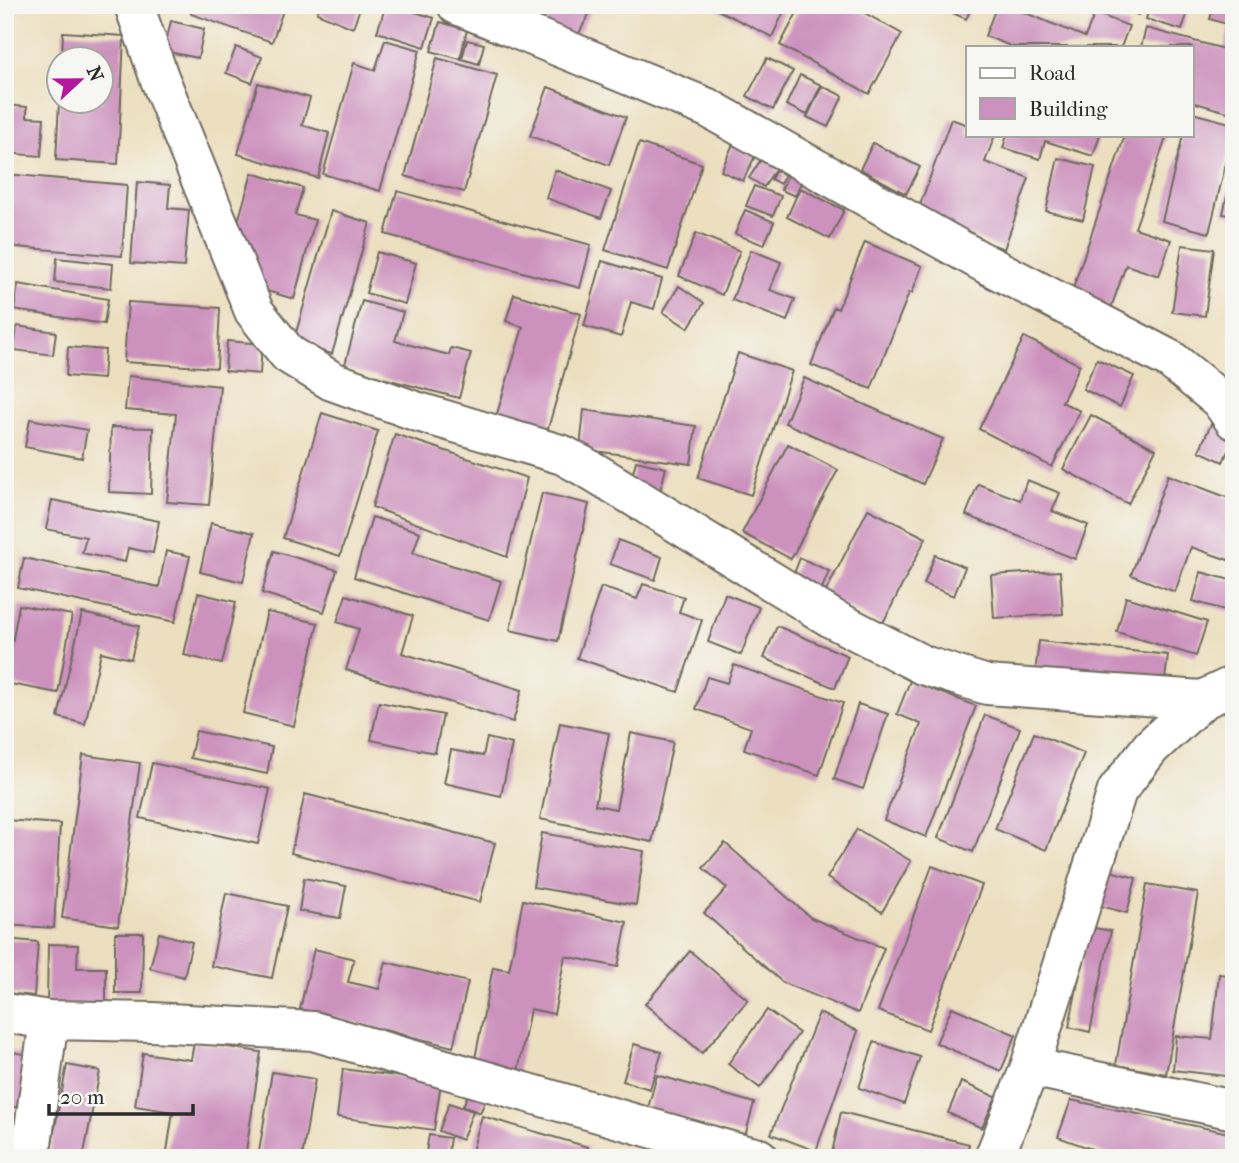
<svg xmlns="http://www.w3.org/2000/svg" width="1239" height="1163" viewBox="0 0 1239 1163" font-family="'IM FELL French Canon',serif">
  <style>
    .building { fill: #cc91bd }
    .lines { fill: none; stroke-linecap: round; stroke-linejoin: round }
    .street-casing { stroke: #6f6a5f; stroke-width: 42 }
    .street { stroke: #fff; stroke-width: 38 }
  </style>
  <rect width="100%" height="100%" fill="#f6f6f2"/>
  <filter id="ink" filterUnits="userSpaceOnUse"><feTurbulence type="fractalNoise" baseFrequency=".0143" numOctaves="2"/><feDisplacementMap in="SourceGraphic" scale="14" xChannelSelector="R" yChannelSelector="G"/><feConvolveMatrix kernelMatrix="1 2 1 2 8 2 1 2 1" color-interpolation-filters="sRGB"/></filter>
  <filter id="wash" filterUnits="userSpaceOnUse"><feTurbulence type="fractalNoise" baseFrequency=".00686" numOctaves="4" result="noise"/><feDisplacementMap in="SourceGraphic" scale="28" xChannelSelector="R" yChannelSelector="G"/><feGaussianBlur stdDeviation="1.57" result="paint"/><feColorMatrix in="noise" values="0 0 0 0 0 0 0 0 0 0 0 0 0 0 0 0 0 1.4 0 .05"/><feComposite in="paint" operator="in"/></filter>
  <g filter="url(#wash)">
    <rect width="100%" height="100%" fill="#ecdfbf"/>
    <g id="blocks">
      <path class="building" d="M194,5h91l-13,37 -81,-28z
        M320,5h41l-8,23 -36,-15z
        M386,5h8l40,13 -9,29 -48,-15z
        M540,5h54l-18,34 -42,-22z
        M708,5h79l-15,32z
        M801,5h49l52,29 -33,60 -89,-49z
        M935,5h38l-7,14z
        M997,5h9l79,32 10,-24 34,13 -8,21h-108l-28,-11z
        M1113,5h29l-4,10z
        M1150,5h40l-8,25 -36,-11z
        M1214,5h20v109l-42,-12v-55h-51l5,-19 78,21 6,-24 -20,-6z
        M171,21l33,8 -6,29 -34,-7z
        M440,22l27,8 -7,29 -29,-8z
        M63,32l61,4 -6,128 -62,-4 3,-58h43v-42h-40z
        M385,40l35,10 -40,141 -57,-17 31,-111 21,7z
        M467,40l17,4 -5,20 -17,-5z
        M236,47l26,10 -10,26 -26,-10z
        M437,58l60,17 -33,117 -59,-16z
        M767,58l26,13 -20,39 -26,-14z
        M800,75l21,10 -14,30 -21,-10z
        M258,83l52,15 -8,27 27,8 -11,45 -80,-24z
        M822,86l21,10 -15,31 -21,-10z
        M548,87l78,30 -17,48 -79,-29z
        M5,105l22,2v10l17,1 -3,38 -36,-3z
        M1192,113l42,11v6l-25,103 -47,-12 21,-86h9z
        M951,119l17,6v10h27l-10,27 44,16 -25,71 -88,-33z
        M1007,135h93l-7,21 -48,-15 -5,18 -37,-11z
        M1125,135h42l-32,93 36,12 -12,36 -33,-11 -15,43 -40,-14z
        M639,143l63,21 -34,106 -63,-20z
        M873,143l47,24 -14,27 -46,-25z
        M733,144l23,10 -13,27 -22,-10z
        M762,158l15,9 -13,20 -15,-9z
        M1058,158l37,9 -12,53 -37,-9z
        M555,170l56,21 -10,27 -55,-20z
        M776,170l9,5 -5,9 -9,-5z
        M1233,170h1v46l-11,-2z
        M252,173l51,15 -8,27 20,5 -21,79 -34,-10 -25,-57z
        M5,174l122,11 -5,71 -117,-10z
        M788,175l14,6 -7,15 -14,-6z
        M137,182l33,3 -2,23 21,2 -5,57 -53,-4z
        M754,186l27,10 -8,20 -27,-10z
        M800,188l44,22 -14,29 -43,-22z
        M397,191l194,54 -11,43 -195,-54z
        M745,210l29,12 -10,23 -29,-11z
        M331,211l39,12 -38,131 -39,-11z
        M696,233l44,18 -18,44 -43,-19z
        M865,242l57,24 -10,27h-3l-38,96 -60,-24 23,-58 4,2z
        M1182,245l32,4 -9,67 -33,-4z
        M751,250l30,12 -11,28 25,9 -8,22 -55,-21z
        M377,252l39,11 -11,41 -39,-11z
        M57,258l56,6 -2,24 -56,-6z
        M602,261l60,18 -8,30 -23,-7 -10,35 -37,-11z
        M18,284l90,15 -4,25 -90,-14z
        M679,286l25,17 -16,25 -25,-16z
        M514,294l67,20 -34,118 -51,-15 27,-90 -17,-6z
        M362,301l41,11 -8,29 54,14 2,-7 20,5 -12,45 -115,-30z
        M128,302l92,6 -3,60 -93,-6z
        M17,326l39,6 -3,23 -39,-5z
        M1024,337l56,28 -18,37 18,9 -28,56 -73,-38z
        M227,341l35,3 -2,30 -35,-3z
        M68,347l37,3 -2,29 -37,-3z
        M738,353l54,18 -41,124 -53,-17z
        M1097,359l37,17 -14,31 -37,-18z
        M128,376l92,10 -11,119 -42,-3 9,-88 -51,-4z
        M804,378l139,61 -20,45 -138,-61z
        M584,410l112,16 -5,38 -111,-15z
        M322,413l56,18 -38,125 -57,-18z
        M1091,415l65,34 -28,55 -65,-35z
        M30,419l57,11 -5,28 -57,-11z
        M1211,424l23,10v4l-11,24 -24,-11z
        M111,427l42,1 -2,66 -42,-2z
        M395,434l132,44 -20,79 -135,-50z
        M788,444l50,26 -47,89 -49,-26z
        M636,461l30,7 -8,31 -30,-8z
        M1168,475l66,25v62l-43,-15 -16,45 -44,-17z
        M1027,480l33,13 -8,18 36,14 -13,34 -109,-44 12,-31 42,16z
        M542,493l47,11 -31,137 -48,-11z
        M52,500l107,21 -6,32 -25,-5 -3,14 -43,-9 4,-16 -40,-8z
        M868,509l58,29 -44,87 -58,-30z
        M372,517l48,15 -7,21 88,28 -12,39 -135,-43z
        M211,523l43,10 -11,49 -43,-10z
        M618,540l44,17 -7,23 -45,-16z
        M166,551l24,5 -15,66 -157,-34 6,-30 135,29z
        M274,551l63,19 -13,42 -62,-19z
        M935,555l30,12 -11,29 -30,-12z
        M800,558l29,13 -12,30 -29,-12z
        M5,566l8,2 -5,25h-3z
        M1060,571l3,43 -69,4 -3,-43z
        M1201,572l33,9v32l-41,-12z
        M643,584l41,13 -5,15 23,8 -24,72 -101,-34 24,-71 36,12z
        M198,593l38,9 -14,62 -38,-9z
        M725,594l34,13 -18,48 -33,-13z
        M346,595l67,21 -11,37 120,37 -9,32 -167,-52 13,-41 -22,-7z
        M1126,597l81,25 -11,34 -79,-24z
        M19,605l53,10 -14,78 -53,-10z
        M267,612l51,11 -24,103 -51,-13z
        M82,613l57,13 -8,33 -30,-7 -16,72 -27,-7z
        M777,626l71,30 -13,32 -71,-30z
        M1039,641l129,14 -4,33 -129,-15z
        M734,665l109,38 -24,72 -75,-26 7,-21 -55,-19 11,-32 20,6z
        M910,681l66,25 -50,131 -42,-17 37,-96 -24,-10z
        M379,702l64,13 -8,38 -64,-13z
        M858,704l30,10 -25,75 -29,-10z
        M985,715l35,13 -47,124 -35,-14z
        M560,723l49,10 -14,72 21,4 15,-76 42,9 -21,100 -112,-23z
        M196,731l76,16 -5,27 -77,-16z
        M1034,733l50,20 -38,97 -51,-21z
        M487,738l25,6 -11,52 -57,-13 7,-33 32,6z
        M83,755l57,8 -22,163 -56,-8z
        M152,763l118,26 -12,55 -118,-26z
        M305,794l190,49 -15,59 -189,-49z
        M5,820l55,4 -6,104 -49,-3z
        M857,829l54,32 -29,51 -55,-34z
        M542,833l102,18 -8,54 -103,-18z
        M725,843l86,75 73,30 -26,65 -75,-30 -79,-70 23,-25 -24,-20z
        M932,866l50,19 -54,145 -50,-19z
        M1099,868l37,10 -9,35 -37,-10z
        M304,878l42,8 -6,32 -41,-7z
        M1147,884l51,9 -32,181 -50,-9z
        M226,893l61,13 -15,72 -61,-12z
        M523,900l104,22 -9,45 -53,-11 -11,58 -24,-5 -13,68 -44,-8 20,-102 16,3z
        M1089,927l22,4 -21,101 -21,-5z
        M115,933h28l-1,60h-27z
        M159,933l33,9 -8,35 -34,-9z
        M5,939l33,3 -4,54 -29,-3z
        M48,944l30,1 -1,23h29v38l-59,-1z
        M314,949l40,10 -6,23 31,7 7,-27 82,20 -15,65 -153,-38z
        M690,951l58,49 -46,53 -57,-49z
        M1219,974l15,2v101l-61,-7 3,-34 36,3z
        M952,1007l64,28 -15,36 -65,-28z
        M767,1010l32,23 -39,55 -32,-24z
        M819,1013l39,18 -42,120 -45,-17z
        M194,1042l67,10 -16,106h-79l7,-46 -38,-6 8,-53 48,7z
        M874,1042l46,15 -16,47 -45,-16z
        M634,1044l28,8 -12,37 -27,-8z
        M5,1051l26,4 -8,53 -18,-2z
        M67,1065l33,6 -17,87h-34z
        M343,1069l98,13 -7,48 -97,-13z
        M272,1072l43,7 -13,79h-44z
        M657,1075l97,28 -9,33 -97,-28z
        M961,1082l35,15 -14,31 -34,-15z
        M471,1087l17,8 -8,18 -17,-7z
        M1071,1100l163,34v24h-117l-59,-21z
        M449,1103l24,8 -11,29 -23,-9z
        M841,1112l128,32 -3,14h-114l-20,-5z
        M482,1116l106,31 -3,11h-115z
        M5,1126l18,3 -4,29h-14z
        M429,1135l21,3 -3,20h-22z
        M1043,1149l23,8v1h-26z"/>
    </g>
  </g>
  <g filter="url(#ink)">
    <use href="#blocks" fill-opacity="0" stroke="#6f6a5f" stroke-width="2"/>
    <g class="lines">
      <defs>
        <path id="street" d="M134,5l25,72 95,234 34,43 44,27 83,30 148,44 31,17 239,147 90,46 64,20 215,15
          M457,5l251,103 278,156 185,96 49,40 14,20
          M5,1013l44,7 103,2 161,9 421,121 25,6
          M1030,1067l204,43
          M30,1158l19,-138
          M994,1158l36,-91 87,-276 34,-44 51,-47 32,-15"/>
      </defs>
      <use href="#street" class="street-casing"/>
      <use href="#street" class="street"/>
    </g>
  </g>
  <rect width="1239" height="1163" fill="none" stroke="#f6f6f2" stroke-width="28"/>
  <rect x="966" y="46" width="228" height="91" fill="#f6f6f2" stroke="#a5a5a2" stroke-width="2"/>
  <rect x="980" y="68" width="35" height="10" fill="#ffffff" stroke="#a5a5a2" stroke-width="2"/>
  <text x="1029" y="80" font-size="21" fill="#2b2b2b">Road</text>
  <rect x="980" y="98" width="35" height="21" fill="#cc91bd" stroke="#a5a5a2" stroke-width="2"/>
  <text x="1029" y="116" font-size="21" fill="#2b2b2b">Building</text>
  <g transform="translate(80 80) rotate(68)"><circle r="33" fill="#f6f6f2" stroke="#a5a5a2" stroke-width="2"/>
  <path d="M0-5L12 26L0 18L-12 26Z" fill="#b5179e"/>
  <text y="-10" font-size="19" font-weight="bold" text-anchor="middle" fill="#2b2b2b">N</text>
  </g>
  <path d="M49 1104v10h144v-10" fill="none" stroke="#2b2b2b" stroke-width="3.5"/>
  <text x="60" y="1104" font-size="21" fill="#2b2b2b" stroke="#f6f6f2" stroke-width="5" paint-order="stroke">20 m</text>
</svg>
